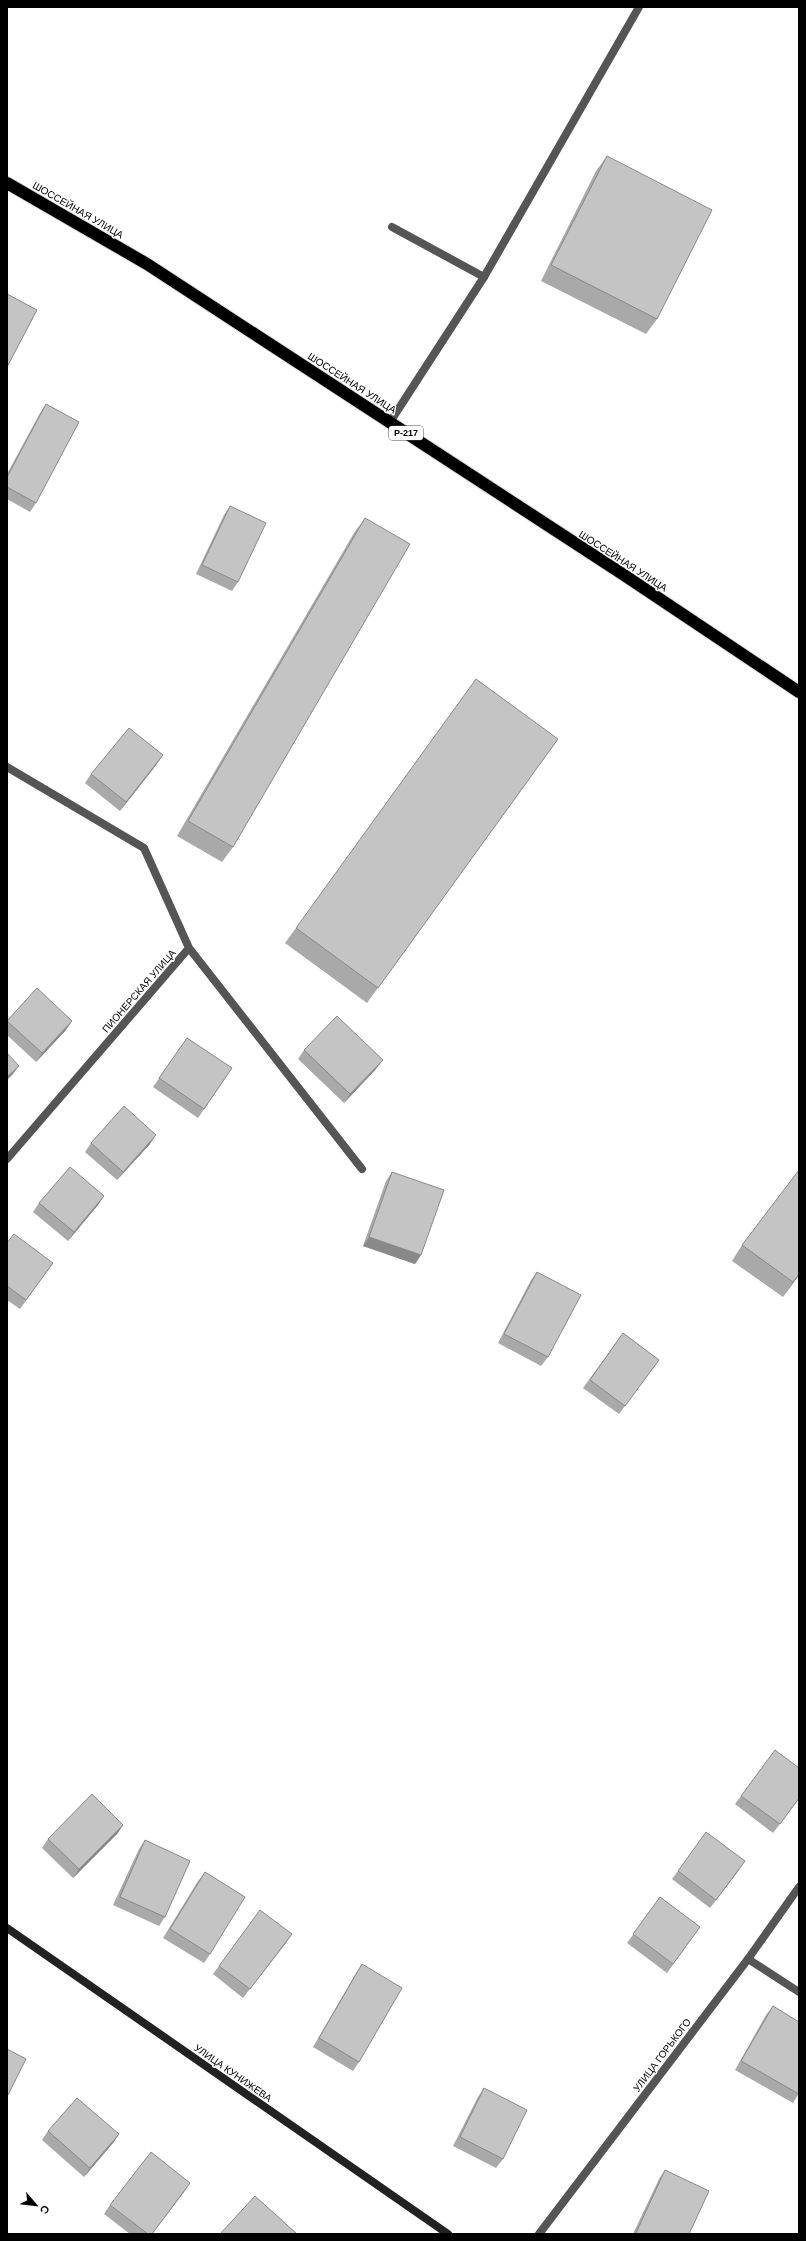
<svg xmlns="http://www.w3.org/2000/svg" width="806" height="2241" viewBox="0 0 806 2241" font-family="Arial,sans-serif">
  <style>
    .lines { fill: none; stroke-linecap: round; stroke-linejoin: round }
    .highway-casing { stroke: #dbdbdb; stroke-width: 14 }
    .lane { stroke: #555; stroke-width: 8 }
    .street { stroke: #555; stroke-width: 8 }
    .secondary { stroke: #222; stroke-width: 8 }
    .highway { stroke: #000; stroke-width: 12 }
    .wall { fill: #a9a9a9 }
    .shaded-wall { fill: #898989 }
    .building { fill: #c4c4c4; stroke: #898989 }
    .labels { text-anchor: middle; dominant-baseline: central; stroke-width: 3; stroke-linejoin: round; paint-order: stroke }
    .shield { fill: #fff; stroke: #4c4c4c; stroke-width: 1 }
    .shield-label { font-size: 9px; font-weight: bold; fill: #000 }
    .street-label { font-size: 10px; fill: #000; stroke: #fff }
  </style>
  <rect width="100%" height="100%" fill="#fff"/>
  <g class="lines">
    <defs>
      <path id="highway" d="M7,183l140,81 477,311 175,117"/>
    </defs>
    <use href="#highway" class="highway-casing"/>
    <path class="lane" d="M392,227l92,50
      M748,1959l51,33"/>
    <path class="street" d="M390,422l94,-145 155,-270
      M7,767l137,81 45,100 -182,211
      M189,948l173,221
      M539,2234l209,-275 51,-72"/>
    <path class="secondary" d="M7,1928l441,306"/>
    <use href="#highway" class="highway"/>
  </g>
  <path class="wall" d="M607,156l50,163 -11,15 -105,-53 55,-110z
    M46,404l-10,99 -6,9 -23,-13v-25l33,-61z
    M230,506l8,76 -6,9 -36,-17 28,-59z
    M365,518l-132,329 -11,15 -45,-26 177,-303z
    M558,739l-191,264 -82,-60 11,-15z
    M157,764l-37,47 -35,-28 6,-9z
    M37,988l29,42 -30,32 -29,-27v-14z
    M187,1038l45,30 -34,50 -45,-31z
    M304,1050l72,19 -32,34 -46,-44z
    M91,1143l59,1 -33,36 -32,-28z
    M392,1172l29,83 -6,9 -52,-18 23,-65z
    M104,1196l-6,9 -30,36 -35,-29 6,-9z
    M7,1243l46,20 -33,46 -13,-9z
    M742,1245l57,30 -16,22 -51,-36z
    M537,1272l11,85 -7,9 -43,-23 33,-63z
    M623,1333l36,27 -40,54 -36,-26z
    M799,1768v31l-26,34 -38,-29 6,-8z
    M123,1825l-6,9 -44,44 -31,-30 6,-9z
    M145,1840l20,77 -6,9 -46,-21 26,-56z
    M739,1870l-29,38 -38,-29 6,-8z
    M205,1872l5,82 -6,9 -41,-25 35,-57z
    M660,1897l40,30 -33,46 -40,-30z
    M292,1934l-49,64 -30,-24 6,-8z
    M362,1964l-3,98 -6,9 -40,-24 43,-74z
    M773,2006l26,87 -6,10 -58,-33 31,-55z
    M484,2088l19,71 -7,9 -43,-22 25,-49z
    M48,2131l71,3 -6,9 -29,34 -42,-37z
    M665,2170l24,64h-56l26,-55z
    M184,2192l-32,42h-22l-26,-20 6,-9z"/>
  <path class="shaded-wall" d="M163,755l-6,9 -37,47 6,-9z
    M72,1021l-6,9 -30,32 6,-9z
    M383,1060l-7,9 -32,34 6,-9z
    M19,1066l-6,8 -6,6v-3z
    M156,1135l-6,9 -33,36 6,-8z
    M104,1196l-6,9 -30,36 6,-9z
    M369,1237l52,18 -6,9 -52,-18z
    M799,1274v1l-16,22 10,-15z
    M123,1825l-6,9 -44,44 6,-9z
    M745,1861l-6,9 -29,38 6,-8z
    M292,1934l-6,9 -43,55 7,-9z
    M119,2134l-6,9 -29,34 6,-9z
    M190,2183l-6,9 -32,42z"/>
  <path class="building" d="M607,156l105,54 -55,109 -106,-54z
    M7,294l30,16 -30,57z
    M46,404l33,18 -43,81 -29,-16v-10z
    M230,506l36,17 -28,59 -36,-17z
    M365,518l45,26 -177,303 -45,-26z
    M476,679l82,60 -180,249 -82,-60z
    M129,728l34,27 -37,47 -35,-28z
    M37,988l35,33 -30,32 -35,-32z
    M337,1016l46,44 -33,34 -46,-44z
    M187,1038l45,30 -28,41 -45,-31z
    M7,1053l12,13 -12,11z
    M124,1106l32,29 -33,37 -32,-29z
    M70,1167l34,29 -30,36 -35,-29z
    M799,1170v104l-6,8 -51,-37z
    M392,1172l52,18 -23,65 -52,-18z
    M14,1234l39,29 -27,37 -19,-14v-43z
    M537,1272l44,23 -33,62 -44,-23z
    M623,1333l36,27 -34,46 -35,-26z
    M775,1750l24,18v30l-19,26 -39,-28z
    M92,1794l31,31 -44,44 -31,-30z
    M706,1832l39,29 -29,39 -38,-29z
    M145,1840l45,21 -25,56 -45,-20z
    M205,1872l40,25 -35,57 -40,-25z
    M660,1897l40,30 -27,37 -40,-30z
    M260,1910l32,24 -42,55 -31,-23z
    M362,1964l40,24 -43,74 -40,-24z
    M773,2006l26,16v72l-58,-33z
    M7,2049l19,10 -18,36 -1,-1z
    M484,2088l43,22 -24,49 -43,-22z
    M77,2098l42,36 -29,34 -42,-37z
    M151,2152l39,31 -38,51h-4l-38,-29z
    M665,2170l44,21 -20,43h-51l-2,-1z
    M255,2196l42,38h-77z"/>
  <g class="labels">
    <rect class="shield" x="389" y="426" width="34" height="14" rx="3"/>
    <g class="shield-label">
      <text x="406" y="433">Р-217</text>
    </g>
    <g class="street-label">
      <text transform="translate(78 210) rotate(30)">ШОССЕЙНАЯ УЛИЦА</text>
      <text transform="translate(352 383) rotate(33)">ШОССЕЙНАЯ УЛИЦА</text>
      <text transform="translate(623 561) rotate(33)">ШОССЕЙНАЯ УЛИЦА</text>
      <text transform="translate(139 991) rotate(-49)">ПИОНЕРСКАЯ УЛИЦА</text>
      <text transform="translate(662 2055) rotate(-53)">УЛИЦА ГОРЬКОГО</text>
      <text transform="translate(233 2073) rotate(35)">УЛИЦА КУНИЖЕВА</text>
    </g>
  </g>
  <rect width="806" height="2241" fill="none" stroke="#000000" stroke-width="16"/>
  <g transform="translate(36 2205) rotate(118)" stroke="#ffffff" stroke-width="3" paint-order="stroke">
  <path d="M0-3L7 15L0 10L-7 15Z" fill="#000000"/>
  <text y="-6" font-size="11" font-weight="bold" text-anchor="middle" fill="#000000">С</text>
  </g>
</svg>
